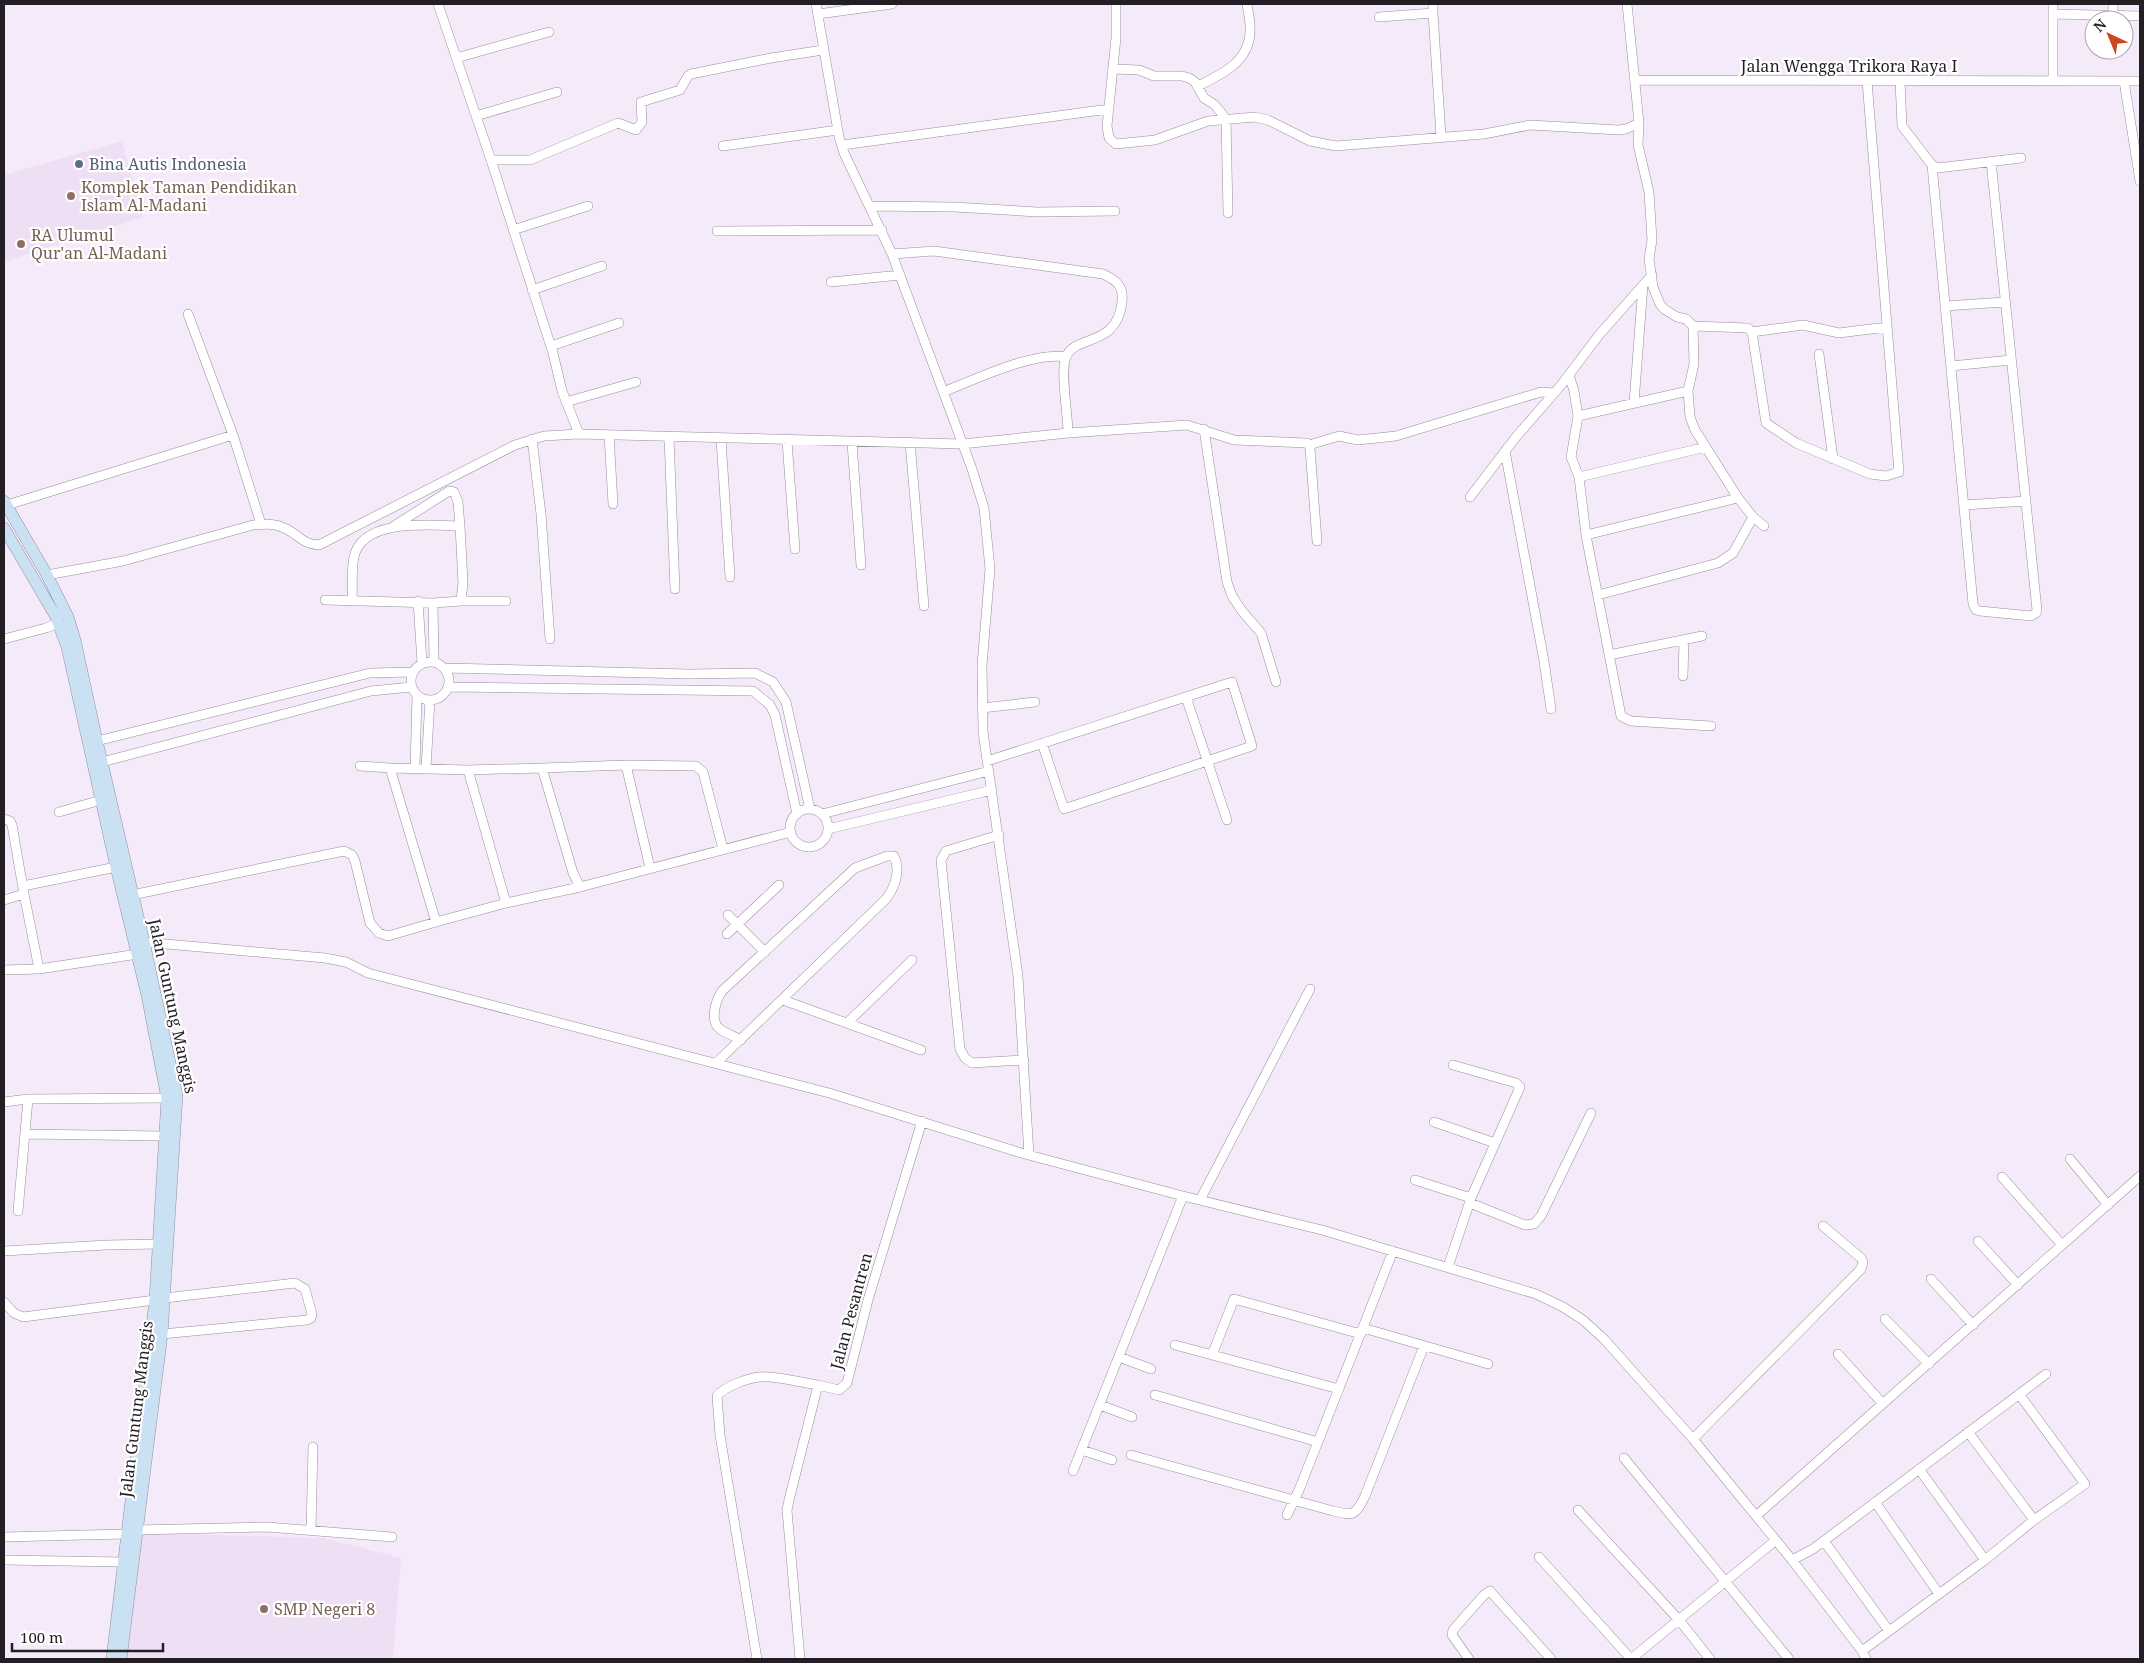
<svg xmlns="http://www.w3.org/2000/svg" width="2144" height="1663" viewBox="0 0 2144 1663" font-family="'Noto Serif',serif">
  <style>
    .built { fill: #efdff5 }
    .lines { fill: none; stroke-linecap: round; stroke-linejoin: round }
    .street-casing { stroke: #978e9b; stroke-width: 10 }
    .secondary-casing { stroke: #978e9b; stroke-width: 12 }
    .street { stroke: #fff; stroke-width: 9 }
    .secondary { stroke: #c9e1f3; stroke-width: 11 }
    .service-dot { fill: #5c6f8a; stroke: #fff; stroke-width: 2 }
    .education-dot { fill: #8d6e63; stroke: #fff; stroke-width: 2 }
    .labels { text-anchor: middle; dominant-baseline: central; stroke-width: 4.5; stroke-linejoin: round; paint-order: stroke }
    .street-label { font-size: 16px; fill: #221e23; stroke: #fff }
    .service-label { font-size: 16px; fill: #4e5e75; stroke: #fff; text-anchor: start }
    .education-label { font-size: 16px; fill: #785e54; stroke: #fff; text-anchor: start }
  </style>
  <rect width="100%" height="100%" fill="#f5eaf9"/>
  <path class="built" d="M122,141l21,76 -139,45v-87z
    M141,1533l183,5 77,20 -8,101h-269z"/>
  <g class="lines">
    <defs>
      <path id="street" d="M438,4l53,156 62,193 9,38 17,43
        M816,4l23,133 5,16 48,101 80,215 12,39 6,61 -8,96 1,67 35,244 11,179
        M1116,4v34l-9,88 2,12 7,6 39,-4 53,-19 47,-4 13,3 42,21 26,5 148,-12 46,-9 89,5 7,-1 13,-6
        M1627,4l12,119 -1,22 11,47 3,48 -3,19 4,28 7,17 4,5 13,8 9,2 7,7 1,38 -6,27 2,26 5,13 43,68 15,19 11,9
        M1433,13l8,124
        M818,14l74,-10
        M2053,14l87,2
        M2113,16v-12
        M1379,17l54,-4v-9
        M456,58l93,-26
        M1113,69l26,1 15,6h28l7,2 6,4 9,16 11,7 11,14 2,94
        M1635,80l505,1
        M1900,81l2,45 30,39 6,3 83,-10
        M2053,81v-77
        M2124,81l16,100
        M1198,86c23,-11 51,-24 52,-54 1,-10 -2,-19 -3,-28
        M476,116l81,-24
        M842,145l267,-36
        M723,146l115,-16
        M491,160h39l88,-37 18,7 6,-8 -1,-20 39,-12 8,-14 3,-2 80,-16 52,-8
        M1932,165l41,439 3,6 4,1 51,5 5,-3 1,-3 -46,-449
        M871,206l83,1 83,5 78,-1
        M513,230l75,-24
        M717,231l165,-1
        M892,254l42,-3 169,23c13,6 21,12 19,28 -5,46 -47,32 -56,55 -6,15 2,57 2,76
        M831,282l69,-7
        M532,290l70,-24
        M1945,306l60,-4
        M188,314l45,121 28,89
        M1693,326l55,2 4,4 14,91 30,20 74,31 16,2 13,-4 -32,-391
        M1752,332l51,-7 36,8 48,-6
        M551,346l68,-23
        M1819,354l14,105
        M1951,366l60,-6
        M1569,375l5,16 4,25 -7,41 8,20 7,58 35,181 10,5 80,5
        M943,392c31,-12 91,-41 123,-35
        M566,402l70,-20
        M1634,403l9,-118
        M1578,416l110,-25
        M1204,429l23,153 5,14 10,15 19,22 15,49
        M609,435l4,69
        M669,437l6,152
        M532,439l9,75 9,125
        M721,439l9,138
        M787,441l8,108
        M910,442l14,164
        M852,443l9,122
        M1309,445l30,-9 19,4 38,-4 145,-44 13,1
        M1505,451l39,210 7,48
        M1579,477l127,-30
        M1470,497l46,-60 46,-53 37,-49 53,-60
        M7,505l226,-70
        M1964,505l62,-4
        M394,526l55,-35 5,1 4,10 2,24
        M1586,535l152,-37
        M47,575l76,-14 130,-36c11,-1 21,-2 31,3 15,6 17,16 35,17l196,-100 29,-9 35,-2 383,10 106,-11 119,-8 47,15 73,3 3,5 7,93
        M1598,595l120,-32 15,-10 20,-36
        M325,600l108,3 28,-2 2,-18 -3,-57c-29,-1 -98,-8 -106,31 -3,13 -1,29 -2,43
        M418,601l4,62
        M461,601h45
        M433,603l1,58
        M4,639l42,-11 12,-5
        M1609,655l93,-19
        M411 681a19 19 0 1 1 38 0a19 19 0 1 1-38 0Z
        M445,668l244,6 66,-1 18,9 13,20 24,107
        M1683,676l1,-36
        M449,687l304,4 17,14 5,10 22,99
        M1186,697l41,123
        M982,708l53,-6
        M97,741l273,-68 42,-1
        M987,761c82,-26 164,-53 245,-79l20,64 -188,63 -22,-66
        M102,762l269,-71 40,-4
        M626,765l24,103
        M360,766l30,2
        M415,768l2,-72
        M426,768l4,-68
        M542,768l84,-3 70,1 7,6 20,77
        M468,770l38,133
        M790 828a19 19 0 1 1 38 0a19 19 0 1 1-38 0Z
        M59,812l42,-12
        M822,814l167,-43
        M4,819l6,2 2,4 12,69 15,75
        M828,829l164,-39
        M999,835l-53,16 -5,9 19,189 5,9 7,5 52,-3
        M23,886l93,-19
        M580,887l-74,16 -70,19 -46,-154 78,2 74,-2 31,105 7,14 211,-55
        M132,895l212,-44 8,4 3,6 15,62 9,10 9,3 48,-14
        M4,900l20,-6
        M728,915l37,37
        M727,934l52,-49
        M144,942l181,16 21,4 22,11 461,120 192,60 162,43 139,34 214,64 27,13 20,13 21,19 89,100 99,121 70,91 4,8
        M4,970l35,-1 99,-15
        M783,1000l138,50
        M847,1023l65,-63
        M716,1063l169,-163c10,-12 16,-29 9,-44h-7l-32,12 -133,123c-6,9 -13,30 -2,38 6,5 15,7 21,11
        M4,1102l24,-3 139,-1
        M1434,1122l61,21
        M26,1134l137,2
        M2070,1159l38,46
        M2002,1177l60,68
        M1415,1180l56,18
        M1200,1200l110,-211
        M1470,1203l55,22 9,-1 7,-8 50,-103
        M18,1211l10,-112
        M1978,1241l40,44
        M4,1251l102,-6 53,-1
        M1448,1267l23,-69 49,-111 -4,-4 -63,-18
        M1931,1279l42,46
        M4,1302l10,11 9,4 132,-17
        M1885,1319l44,45
        M1363,1328l125,36
        M162,1334l145,-14 4,-2 1,-4 -7,-25 -10,-6 -130,15
        M1175,1345l164,44
        M1838,1354l45,50
        M1212,1355l22,-56 127,35
        M1119,1357l32,12
        M1155,1395l163,47
        M1100,1405l32,12
        M1968,1432l66,88
        M1693,1439l168,-170 2,-7 -2,-4 -38,-32
        M1082,1450l30,10
        M1131,1455l202,56c21,5 22,5 32,-15l59,-150
        M1624,1458l165,201
        M1919,1469l66,91
        M1073,1471l110,-275
        M1875,1502l64,92
        M1578,1510l101,110 31,39
        M1287,1515l12,-25 94,-239
        M1756,1516l384,-340
        M136,1530l131,-3 125,10
        M311,1530l2,-83
        M4,1537l122,-3
        M1824,1541l65,90
        M1539,1557l92,102 145,-119
        M4,1560l119,2
        M1792,1560l21,-11 233,-175
        M1862,1651l123,-91 49,-40 51,-36 -66,-90
        M757,1659l-37,-224 -3,-39c7,-9 31,-18 42,-19 14,-2 44,6 59,8
        M800,1659l-13,-149 2,-10 29,-115 21,5 8,-7 21,-83 54,-179
        M1469,1659l-17,-24 1,-5 31,-35 6,-4 61,68"/>
      <path id="secondary" d="M4,501l43,74 21,42 7,23 22,101 47,201 33,153 -15,239 -41,325
        M4,528l52,89 11,30 49,220 31,128 20,103 -12,202 -43,359"/>
    </defs>
    <use href="#street" class="street-casing"/>
    <use href="#secondary" class="secondary-casing"/>
    <use href="#street" class="street"/>
    <use href="#secondary" class="secondary"/>
  </g>
  <circle class="service-dot" cx="79" cy="164" r="5"/>
  <g class="education-dot">
    <circle cx="71" cy="196" r="5"/>
    <circle cx="21" cy="244" r="5"/>
    <circle cx="264" cy="1609" r="5"/>
  </g>
  <g class="labels">
    <g class="street-label">
      <text x="1849" y="66">Jalan Wengga Trikora Raya I</text>
      <text transform="translate(173 1006) rotate(78)">Jalan Guntung Manggis</text>
      <text transform="translate(851 1311) rotate(-75)">Jalan Pesantren</text>
      <text transform="translate(136 1409) rotate(-83)">Jalan Guntung Manggis</text>
    </g>
    <g class="service-label">
      <text x="89" y="164">Bina Autis Indonesia</text>
    </g>
    <g class="education-label">
      <text x="81" y="187">Komplek Taman Pendidikan<tspan x="81" dy="18">Islam Al-Madani</tspan></text>
      <text x="31" y="235">RA Ulumul<tspan x="31" dy="18">Qur'an Al-Madani</tspan></text>
      <text x="274" y="1609">SMP Negeri 8</text>
    </g>
  </g>
  <rect width="2144" height="1663" fill="none" stroke="#221e23" stroke-width="10"/>
  <g transform="translate(2109 35) rotate(316)"><circle r="24" fill="#ffffff" stroke="#a7a5a7"/>
  <path d="M0-4L9 19L0 12L-9 19Z" fill="#cf471e"/>
  <text y="-8" font-size="14" font-weight="bold" text-anchor="middle" fill="#221e23">N</text>
  </g>
  <path d="M12 1643v8h151v-8" fill="none" stroke="#221e23" stroke-width="2.5"/>
  <text x="20" y="1643" font-size="15" fill="#221e23" stroke="#ffffff" stroke-width="4" paint-order="stroke">100 m</text>
</svg>
